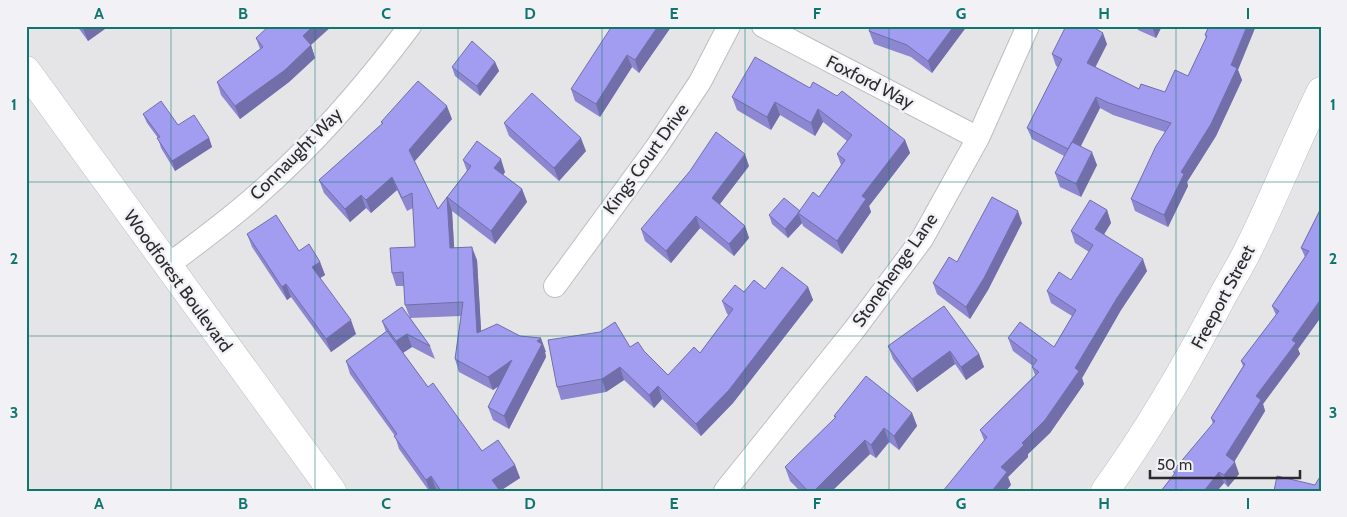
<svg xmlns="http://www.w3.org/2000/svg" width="1347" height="517" viewBox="0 0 1347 517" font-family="Cabin,sans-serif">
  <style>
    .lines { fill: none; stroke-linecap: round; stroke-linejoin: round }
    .minor-casing { stroke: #bebec1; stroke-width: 24 }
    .secondary-casing { stroke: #bebec1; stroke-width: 29 }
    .minor { stroke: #fff; stroke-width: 22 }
    .secondary { stroke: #fff; stroke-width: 28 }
    .wall { fill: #8c87d0 }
    .shaded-wall { fill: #726ea9 }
    .building { fill: #a39df2; stroke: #726ea9 }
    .grid { fill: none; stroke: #0f766e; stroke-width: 1; stroke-opacity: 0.55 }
    .labels { text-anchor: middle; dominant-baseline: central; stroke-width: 5; stroke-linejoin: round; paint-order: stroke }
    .street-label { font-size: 18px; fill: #2b2b2d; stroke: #f2f2f6 }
    .neatline { fill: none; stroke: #0f766e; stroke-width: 2 }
    .grid-label { font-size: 16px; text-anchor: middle; font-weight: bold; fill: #0f766e }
  </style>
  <rect width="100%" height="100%" fill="#e5e5e8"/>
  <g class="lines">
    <defs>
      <path id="minor" d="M763,26l215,112
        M167,266c30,-23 61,-45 90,-71 56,-49 108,-109 153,-169
        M555,286l101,-138 44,-66 29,-56
        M725,491l129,-161 68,-91 56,-101 50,-112"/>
      <path id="secondary" d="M26,70l306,421
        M1105,491c44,-61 81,-125 116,-192 9,-17 20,-34 29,-53 25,-51 46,-104 71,-155"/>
    </defs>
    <use href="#minor" class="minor-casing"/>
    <use href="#secondary" class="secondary-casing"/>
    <use href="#minor" class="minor"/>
    <use href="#secondary" class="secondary"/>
  </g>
  <path class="wall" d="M77,26h32l-21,15z
    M871,26h96l-35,47 -21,-16 -37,-13 -5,-13z
    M1137,26h25l-6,12 -18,-8z
    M1209,26l29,44 4,10 -26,56 -29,46 1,4 -20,41 -33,-16 -4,-12 34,-67 -52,-17 -13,-7 -19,38 16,19 -16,32 -21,-10 -5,-14 9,-17 -32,-17 -5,-11 31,-61 -2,-1 -4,-12 55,-10 -12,23 44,22 26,3 23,-16 18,-38 -1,-3z
    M671,27l-32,46 -7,-6 -32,50 -25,-16 -4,-12z
    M256,38l55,7 4,13 -26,24 -49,37 -19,-24 -4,-13 43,-33z
    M495,62l4,9 -19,25 -25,-20 -3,-9z
    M810,88l95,52 5,13 -41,53 2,6 -29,42 -39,-28 -1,-3 -14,15 -16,-14 -3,-9 31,-4 19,-14 22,-32 -4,-11 10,-13 -24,-19 -8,14 -35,-21 -9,15 -34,-20 -5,-13z
    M143,114l35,11 31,13 3,9 -37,24 -14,-23 -3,-10 -11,-15z
    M452,119l-38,43 24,47 29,-38 -4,-11 42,12 -2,3 19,14 5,13 -32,42 -43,-33 2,37 23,12 4,71 65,21h-1l1,5 -37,72 -16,-9 -5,-13 11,-21 -6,4 -34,-18 -4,-13 6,-43 -51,2 20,28 5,13 -23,-12 -9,6 25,34 54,64 33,14 5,13 -20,13h-62l-2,-2 -2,2h-5l-30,-42 -4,-13 -45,-62 -4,-13 40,-29 -4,-11 28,-3 -5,-13 -1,-19h-8l-4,-13 23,-26 -2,-39 -6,3 -10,-21 -26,23 -5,-5 -16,14 -26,-29 -5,-13 63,-56 -1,-2z
    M504,123l82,28 -27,30 -50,-45z
    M749,166l-29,38 25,22 4,12 -15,18 -34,-28 -29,35 -26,-22 -4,-12z
    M1321,208v109l-23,32 2,5 -37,50 2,7 -31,51 5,12 -11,13 -4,-4 -7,8h-56l13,-17 -1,-3 40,-47 -2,-6 32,-52 -2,-5 35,-46 -4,-9 33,-49 -4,-9z
    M1107,210l4,13 -7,11 43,37 -26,39 -39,68 2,6 -34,49 -22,21v3l-20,20 3,8 -27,-45 -4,-10 55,-55 -3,-8 1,-1 -20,-15 -5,-13 46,9 18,-31 -21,-13 -4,-12 24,-11 18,-28 -14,-9 -4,-12z
    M1022,223l-34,67 -18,29 -33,-25 -4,-11 24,-21z
    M247,234l52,17 21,11 5,13 -5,3 36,56 -25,18 -40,-55 -4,3 -35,-53z
    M808,287l5,13 -80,103 -32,33 -39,-37 -8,9 -30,-28 -18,12 -45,8 -4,-13 73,-40 14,4 24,24 32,-22 29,-38 -2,-1 -5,-13 22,-9 21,-3z
    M888,346l91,8 5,13 -18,13 -11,-16 -38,28 -24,-33z
    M912,413l5,13 -18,24 -10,-8 -13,16 -6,-4 -38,37h-32l-10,-10 -5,-14 50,-49 -1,-2z"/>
  <path class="shaded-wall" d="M86,26h23l-21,15 -5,-13z
    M313,26h19l-21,19 4,13 -26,24 -49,37 -5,-13 68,-70z
    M658,26h13v1l-32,46 -4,-13z
    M954,26h13l-35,47 -4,-12z
    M1152,26h10l-6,12z
    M1247,26h9l-18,44 4,10 -26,56 -29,46 1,4 -20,41 -4,-12 17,-43 50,-107z
    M1103,33l4,11 -15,30 -5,-11z
    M627,55l5,12 -32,50 -4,-13z
    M495,62l4,9 -19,25 -3,-10z
    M1096,97l4,11 -27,53 -4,-12z
    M775,102l5,13 -9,15 -4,-13z
    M447,106l5,13 -39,44 -4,-13z
    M818,109l5,13 -8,14 -4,-13z
    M209,138l3,9 -37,24 -3,-10z
    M581,138l5,13 -27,30 -5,-13z
    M905,140l5,13 -41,53 2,6 -29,42 -5,-13 25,-45z
    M1092,152l5,13 -16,32 -5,-13z
    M745,154l4,12 -33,43 -4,-11z
    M501,159l4,13 -6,9 -5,-13z
    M392,177l5,13 -26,23 -5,-13z
    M522,189l5,13 -32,42 -4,-13z
    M361,195l5,13 -16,14 -5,-13z
    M447,197l5,14 3,50 -5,-13z
    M1107,210l4,13 -11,18 -5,-12z
    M1018,211l4,12 -34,67 -18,29 -4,-12z
    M798,213l4,10 -14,15 -3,-9z
    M696,216l4,12 -29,35 -5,-12z
    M745,226l4,12 -15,18 -5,-12z
    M472,247l5,13 5,86 -5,-13z
    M1143,259l4,12 -26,39 -39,68 2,6 -34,49 -22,21v3l-20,20 3,8 -5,6h-14l9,-24 21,-24 53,-75 42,-70z
    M320,262l5,13 -8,5 -5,-13z
    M286,284l5,13 -4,3 -5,-13z
    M808,287l5,13 -80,103 -32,33 -5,-12z
    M1321,299v18l-23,32 2,5 -37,50 2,7 -34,56 4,-5 4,12 -11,13 -4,-12 2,-20 30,-59 36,-56z
    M351,320l5,14 -25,18 -5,-13z
    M407,334l5,13 -11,7 -5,-13z
    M541,338l5,14h-1l1,5 -37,72 -5,-13 33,-75z
    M950,351l5,13 -38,28 -5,-13z
    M979,354l5,13 -18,13 -5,-13z
    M512,360l5,13 -24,17 -5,-13z
    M620,367l4,13 -18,12 -4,-13z
    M658,386l4,13 -8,9 -5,-13z
    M912,413l5,13 -18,24 -5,-14z
    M884,428l5,14 -13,16 -5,-13z
    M865,440l5,14 -38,37h-18z
    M515,465l5,13 -20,13 -8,-11z
    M1219,472l5,11 -7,8h-13z
    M431,476l5,13 -2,2h-4l-4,-11z"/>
  <path class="building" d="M269,26h44l-10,10 8,9 -26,25 -50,36 -18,-24 46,-35 -7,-9z
    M612,26h46l-23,34 -8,-5 -31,49 -25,-15z
    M871,26h83l-26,35 -21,-16 -38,-14z
    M1066,26h25l12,7 -16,30 52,26 2,-5 24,8 10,-22 13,6 19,-40 -2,-1 4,-9h38l-16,39 6,3 -26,56 -30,48 3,2 -20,41 -33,-16 25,-53 15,-23 -62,-20 -13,-6 -24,45 -4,7 -41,-21 35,-69 -10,-5z
    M472,41l23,21 -18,24 -25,-19z
    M755,57l55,31 3,-6 24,14 5,-5 63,49 -43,56 4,3 -29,42 -39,-28 15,-21 6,5 26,-37 -8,-6 15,-19 -34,-26 -7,14 -36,-21 -8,15 -35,-20z
    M418,81l29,25 -38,44 29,59 33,-43 -8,-6 14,-19 24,18 -7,9 28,21 -31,42 -44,-34 3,51 22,-1 5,86 20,-9 23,12 21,2 -4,3 5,3 -38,72 -16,-9 24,-47 -24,17 -33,-18 8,-57 -58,3 -2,-33 -11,1 -2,-25 25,-1 -3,-54 -10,5 -10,-21 -26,23 -5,-5 -16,14 -26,-29 64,-57 -2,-1z
    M532,93l49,45 -27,30 -50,-45z
    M161,101l17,24 16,-10 15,23 -37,23 -15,-23 3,-1 -17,-23z
    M716,132l29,22 -33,44 33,28 -16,18 -33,-28 -30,35 -25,-22 49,-58z
    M1072,142l20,10 -16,32 -21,-11z
    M992,197l26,14 -34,67 -18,29 -33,-24 16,-26 8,5z
    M784,198l16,13 -15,18 -16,-14z
    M1090,200l17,10 -12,19 48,30 -26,39 -42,70 4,3 -34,49 -23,23 2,2 -23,22 6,5 -15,19h-49l44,-54 -7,-7 59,-58 -7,-5 5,-7 -29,-22 12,-16 34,25 22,-37 -29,-19 12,-19 12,8 22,-35 -22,-14z
    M1321,208v91l-29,41 4,3 -40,53 5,4 -35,55 9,7 -11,13 -5,-3 -15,19h-43l14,-18 -2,-2 42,-50 -4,-3 34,-54 -4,-3 38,-50 -7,-5 37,-55 -8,-3z
    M276,215l23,36 10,-7 11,18 -8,5 39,53 -25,19 -40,-55 -4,3 -35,-53z
    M782,267l26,20 -79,103 -33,34 -38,-38 -9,9 -29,-28 -18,12 -45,8 -9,-47 52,-8 15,-10 15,25 8,-5 6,9 24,24 26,-28 6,6 33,-44 -11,-8 13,-16 9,7 10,-12 11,9z
    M944,306l35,48 -18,13 -11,-16 -38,28 -24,-33z
    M402,307l28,39 -23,-12 -11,7 -14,-20z
    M387,331l41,56 5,-4 49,68 16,-11 17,25 -23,15 8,11h-59l-10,-15 -5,4 -32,-44 3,-2 -51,-73z
    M866,376l46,37 -18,23 -10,-8 -13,17 -6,-5 -51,51h-6l-23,-24 51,-50 -2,-1z
    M1321,475v16h-47l3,-15 38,9z"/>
  <path class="grid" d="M171,26v465M315,26v465M458,26v465M602,26v465M745,26v465M889,26v465M1032,26v465M1176,26v465M26,182h1295M26,336h1295"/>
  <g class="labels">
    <g class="street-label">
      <text transform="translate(870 82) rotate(27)">Foxford Way</text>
      <text transform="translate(296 154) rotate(-45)">Connaught Way</text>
      <text transform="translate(646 159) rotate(-54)">Kings Court Drive</text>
      <text transform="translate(895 270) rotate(-55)">Stonehenge Lane</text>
      <text transform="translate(178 281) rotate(54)">Woodforest Boulevard</text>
      <text transform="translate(1223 297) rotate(-62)">Freeport Street</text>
    </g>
  </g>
  <rect width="1347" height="517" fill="none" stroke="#f2f2f6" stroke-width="55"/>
  <path d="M1150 470v8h150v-8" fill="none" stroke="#2b2b2d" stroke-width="2.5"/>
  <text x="1157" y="470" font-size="15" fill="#2b2b2d" stroke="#f2f2f6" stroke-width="4" paint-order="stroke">50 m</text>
  <rect x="28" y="28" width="1292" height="462" class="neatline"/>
  <g class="grid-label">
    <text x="99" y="19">A</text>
    <text x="243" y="19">B</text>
    <text x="386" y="19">C</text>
    <text x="530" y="19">D</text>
    <text x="674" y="19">E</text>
    <text x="817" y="19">F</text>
    <text x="961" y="19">G</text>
    <text x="1104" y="19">H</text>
    <text x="1248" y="19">I</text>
    <text x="14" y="110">1</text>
    <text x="1333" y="110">1</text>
    <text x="14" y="264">2</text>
    <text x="1333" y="264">2</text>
    <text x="14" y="418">3</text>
    <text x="1333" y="418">3</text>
    <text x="99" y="509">A</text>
    <text x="243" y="509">B</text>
    <text x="386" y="509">C</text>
    <text x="530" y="509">D</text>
    <text x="674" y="509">E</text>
    <text x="817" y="509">F</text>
    <text x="961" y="509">G</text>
    <text x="1104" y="509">H</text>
    <text x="1248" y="509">I</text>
  </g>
</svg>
